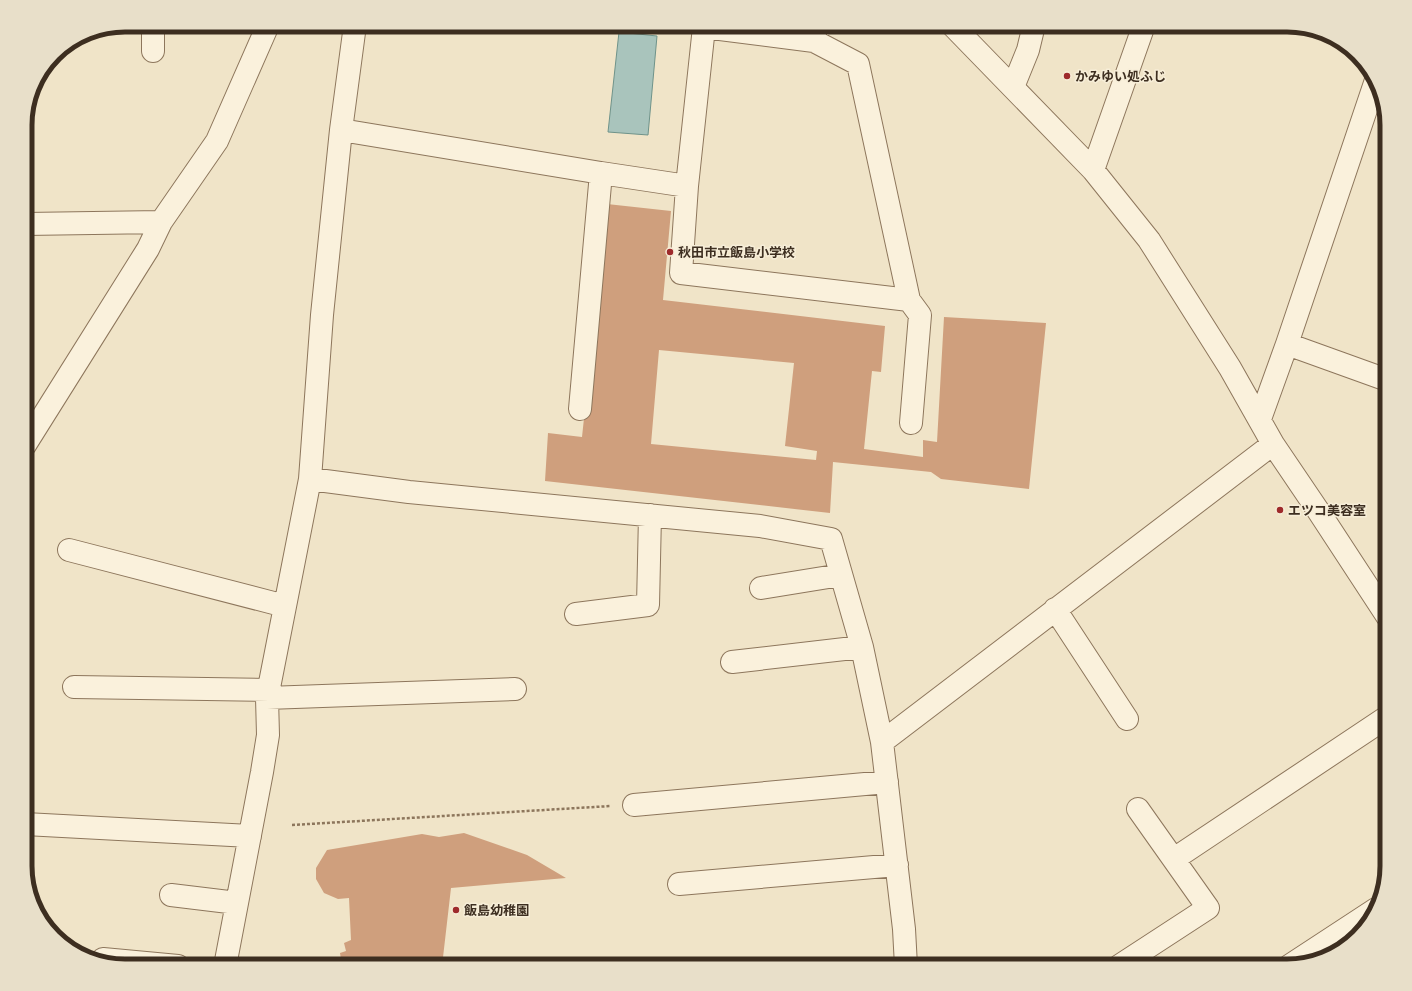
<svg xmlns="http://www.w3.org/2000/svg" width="1412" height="991" viewBox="0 0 1412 991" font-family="'Noto Serif','Noto Sans JP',serif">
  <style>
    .water { fill: #a9c4bc; stroke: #6f938a }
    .building { fill: #cf9f7d; fill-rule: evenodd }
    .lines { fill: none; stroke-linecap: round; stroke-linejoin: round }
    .minor-casing { stroke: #8d765c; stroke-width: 24 }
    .path { stroke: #8d765c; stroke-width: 2.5; stroke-dasharray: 3 2; stroke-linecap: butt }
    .minor { stroke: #faf1dc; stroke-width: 22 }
    .poi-dot { fill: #9e2a2b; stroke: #f7eed8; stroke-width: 1.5 }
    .labels { text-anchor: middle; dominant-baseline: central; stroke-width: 3; stroke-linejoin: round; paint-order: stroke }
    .poi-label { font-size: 13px; font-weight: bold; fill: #3d2e20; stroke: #f7eed8; text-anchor: start }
    .rim { fill: none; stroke: #3d2e20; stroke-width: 5 }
  </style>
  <rect width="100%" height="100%" fill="#f0e4c8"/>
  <path class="water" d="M619,32l38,4 -9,99 -40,-3z"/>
  <path class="building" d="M607,204l64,7 -8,89 222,26 -4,46 -9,-1 -8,78 59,8v-17l14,2 7,-125 102,6 -17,166 -88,-10 -10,-7 -98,-10 -3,51 -285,-32 3,-48 34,4zM659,350l135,13 -9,83 32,5 -1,9 -165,-16z
    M464,833l63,22 39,23 -115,10 -9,78h-100l-2,-13 6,-2 -2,-8 7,-3 -2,-42 -11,1 -14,-6 -8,-14v-11l11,-18 95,-16 17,3z"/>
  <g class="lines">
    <defs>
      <path id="minor" d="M153,25v26
        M952,25l141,145 56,70 81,128 43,76 46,68 68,104
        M1013,87l15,-37 6,-25
        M341,130l260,43 -21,236
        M1093,170l51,-145
        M601,173l86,13 17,-159 110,14 2,-16
        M687,186l-6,87 228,27 -51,-236 -44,-23
        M25,224l136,-2
        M909,300l11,15 -9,108
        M1287,344l100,36
        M1260,419l27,-75 89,-264
        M25,445l123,-196 13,-27 56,-81 51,-116
        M310,479l99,13 351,34 71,13 31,108 20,95 22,187 2,37
        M69,550l216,56
        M761,588l80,-13
        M1055,609l72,110
        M576,614l72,-9 2,-90
        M732,662l130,-15
        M74,687l195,3
        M267,698l248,-9
        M882,742l391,-298
        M634,805l253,-23
        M25,824l225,12
        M1174,859l213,-142
        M679,884l218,-19
        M171,895l66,8
        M103,959l75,7
        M225,966l37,-194 6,-37 -1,-37 43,-219 12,-164 19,-185 14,-105
        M1119,966l89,-58 -70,-99
        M1289,966l87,-57"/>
    </defs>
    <use href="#minor" class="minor-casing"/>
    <path class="path" d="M292,825l319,-19"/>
    <use href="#minor" class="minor"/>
  </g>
  <g class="poi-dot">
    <circle cx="1067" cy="76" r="4"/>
    <circle cx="670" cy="252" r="4"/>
    <circle cx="1280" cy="510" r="4"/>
    <circle cx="456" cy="910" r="4"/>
  </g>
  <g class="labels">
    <g class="poi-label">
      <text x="1075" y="76">かみゆい処ふじ</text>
      <text x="678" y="252">秋田市立飯島小学校</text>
      <text x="1288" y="510">エツコ美容室</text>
      <text x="464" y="910">飯島幼稚園</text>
    </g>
  </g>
  <path d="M0 0H1412V991H0ZM125 32H1287A93 93 0 0 1 1380 125V866A93 93 0 0 1 1287 959H125A93 93 0 0 1 32 866V125A93 93 0 0 1 125 32Z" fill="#e8dfc9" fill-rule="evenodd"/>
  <path class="rim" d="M125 32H1287A93 93 0 0 1 1380 125V866A93 93 0 0 1 1287 959H125A93 93 0 0 1 32 866V125A93 93 0 0 1 125 32Z"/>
</svg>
